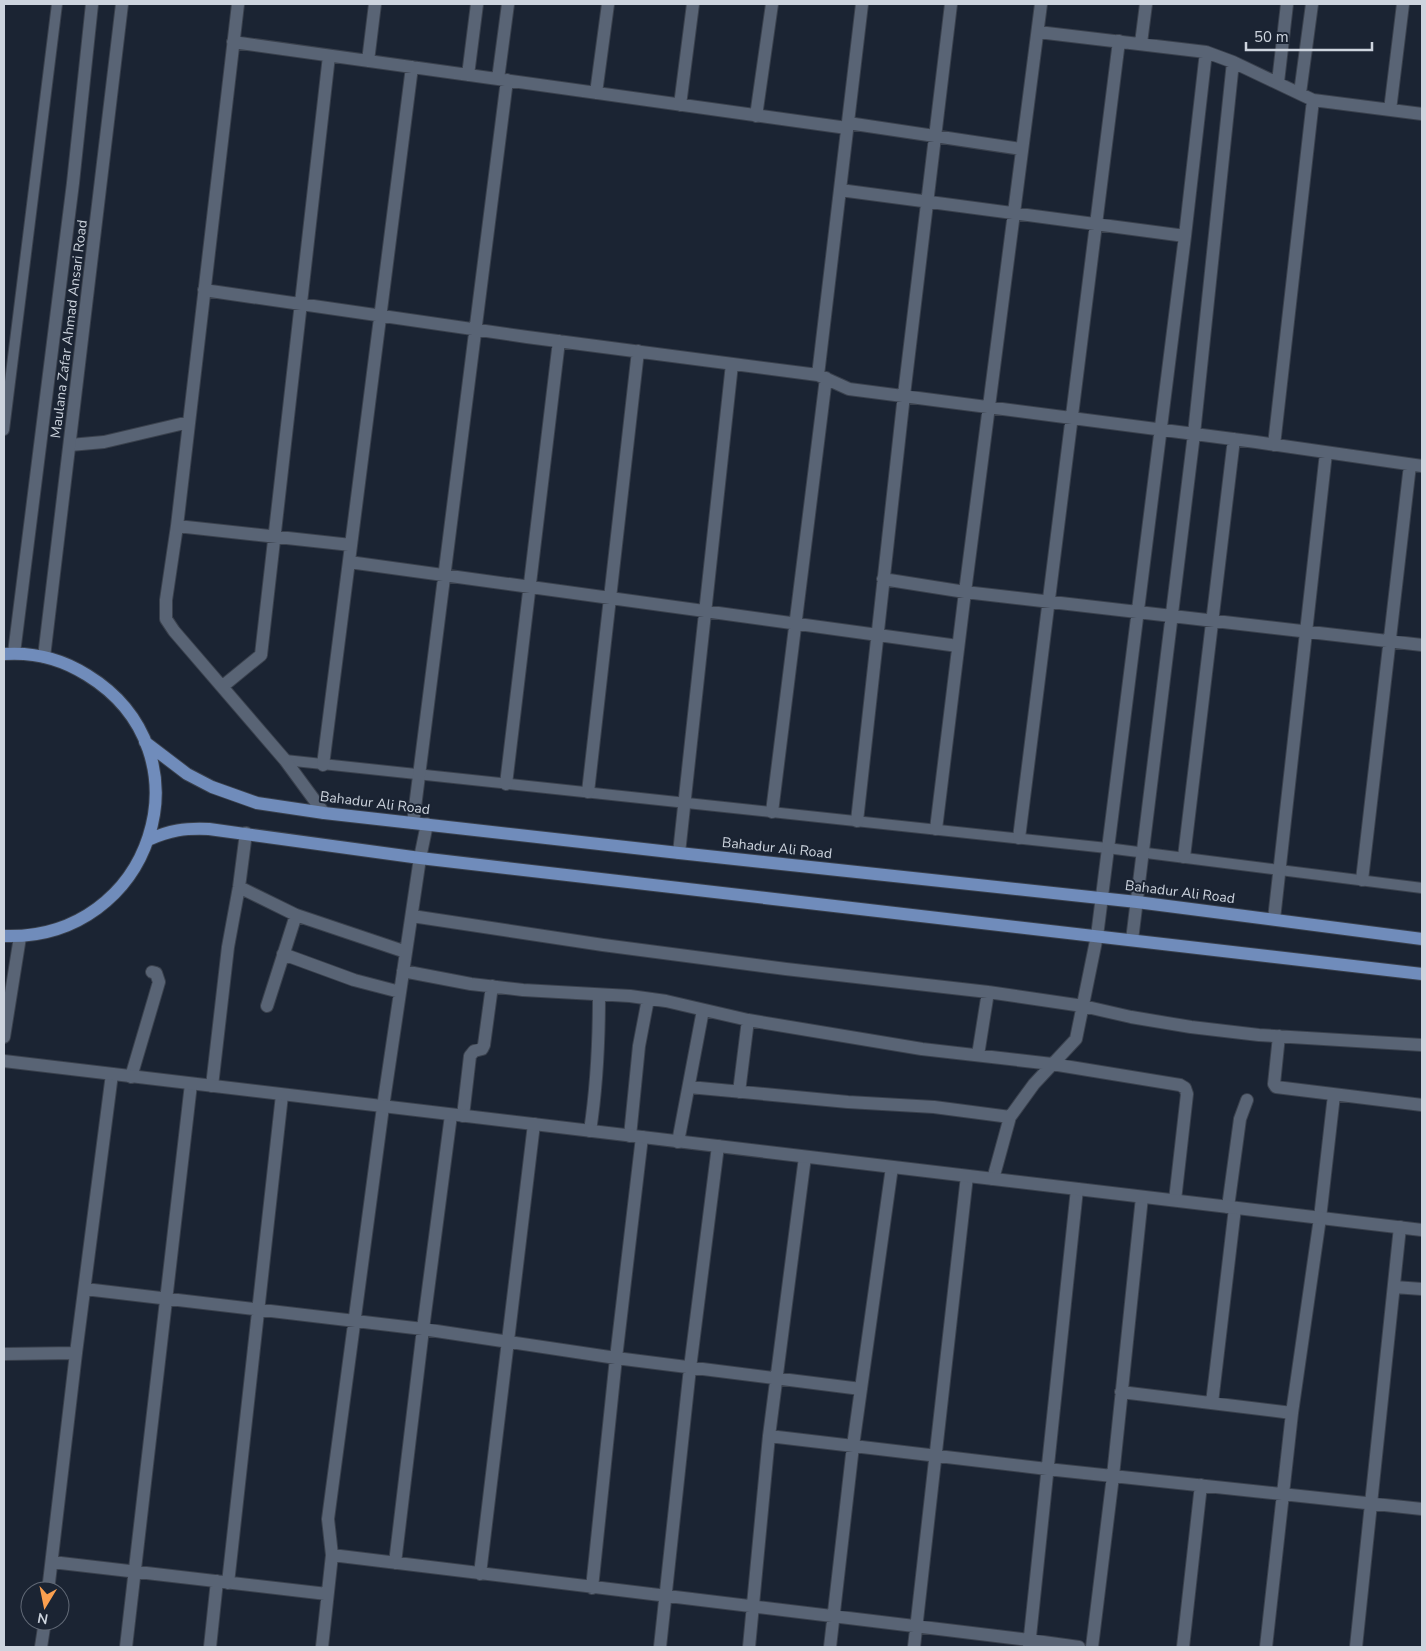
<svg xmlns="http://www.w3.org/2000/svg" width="1426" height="1651" viewBox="0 0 1426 1651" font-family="'Nunito Sans',sans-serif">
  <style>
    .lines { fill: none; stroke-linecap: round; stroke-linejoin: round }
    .lane-casing { stroke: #3a414d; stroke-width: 12 }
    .street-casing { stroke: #3a414d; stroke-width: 14 }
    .secondary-casing { stroke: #3a414d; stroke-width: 14 }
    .primary-casing { stroke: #3a414d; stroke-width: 14 }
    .lane { stroke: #596475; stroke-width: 10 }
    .street { stroke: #596475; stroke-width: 12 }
    .secondary { stroke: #596475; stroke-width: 12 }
    .primary { stroke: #708cbb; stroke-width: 12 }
    .labels { text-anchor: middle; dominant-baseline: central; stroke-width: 4; stroke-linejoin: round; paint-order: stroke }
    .street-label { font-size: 14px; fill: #cdd4de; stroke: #1b2433 }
  </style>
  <rect width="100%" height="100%" fill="#1b2433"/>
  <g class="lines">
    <defs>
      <path id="lane" d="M4,430l53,-426
        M285,760l822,88 315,40"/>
      <path id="street" d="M238,4l-61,522 -11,74v19l8,12 111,129 39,53
        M1038,32l168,20 27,10 80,38 109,14
        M233,42l614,86
        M1141,43l5,-39
        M368,61l7,-57
        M468,75l9,-71
        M498,79l10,-75
        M1278,82l9,-78
        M596,93l12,-89
        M1300,93l12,-89
        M680,105l13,-101
        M1390,110l13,-106
        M756,116l16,-112
        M848,123l173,26
        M840,190l345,46
        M204,290l323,47 291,38 31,14 407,53 166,24
        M818,375l44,-371
        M70,445l34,-3 85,-20
        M1274,445l39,-345
        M177,526l174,19
        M349,562l609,84
        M883,579l82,13 457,53
        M223,686l38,-31 68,-599
        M323,765l89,-698
        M506,784l53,-443
        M588,792l50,-441
        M772,812l54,-434
        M857,821l47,-426 47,-391
        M413,823l94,-743
        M936,829l29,-237 76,-588
        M1019,838l100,-797
        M679,853l53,-489
        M1184,857l50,-418
        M1362,880l48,-415
        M239,887l57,28 110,37
        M412,916l191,29 183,24 202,23 95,14 48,11 60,10 68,8 163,10
        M1274,919l52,-466
        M1132,940l62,-506 39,-372
        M283,954l71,26 46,12
        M403,971l68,13 52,6 107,6 36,5 82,19 174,29 130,15 128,21 5,3 2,6 -12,106
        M267,1006l29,-91
        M1279,1036l-5,48 2,3 146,18
        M978,1055l10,-63
        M131,1077l28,-95 -3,-9 -4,-1
        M212,1086l16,-139 11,-60 7,-54
        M689,1087l159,15 86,5 76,10
        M739,1092l9,-72
        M463,1116l7,-60 4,-5 8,-2 2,-4 8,-59
        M590,1131c7,-46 9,-90 9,-136
        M630,1136l9,-90 9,-47
        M678,1142l25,-132
        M993,1179l17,-62 24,-33 42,-45 21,-103 88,-700 21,-184
        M1228,1207l12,-88 7,-19
        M1394,1287l28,2
        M85,1289l338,40 193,29 245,31
        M4,1354l72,-1
        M1121,1392l171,21
        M1212,1403l23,-195
        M769,1436l278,33 375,40
        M332,1555l697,85 50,7
        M52,1562l275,32
        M395,1563l28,-234 28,-214
        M480,1574l54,-450
        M228,1583l54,-488
        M592,1588l24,-230 26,-221
        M48,1591l28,-238 36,-279
        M1029,1646l48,-457
        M41,1647l4,-26
        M126,1647l65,-563
        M210,1647l7,-66
        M322,1647l10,-92 -4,-36 55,-412 37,-249 7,-34
        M660,1647l30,-279 28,-222
        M749,1647l20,-211 36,-279
        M830,1647l23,-201 39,-279
        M914,1647l53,-471
        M1092,1647l21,-171 29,-279
        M1183,1647l18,-162
        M1266,1647l26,-234 28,-195 14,-123
        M1356,1647l44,-420"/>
      <path id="secondary" d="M14,653l59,-470 19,-179
        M44,657l78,-653
        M4,1037l16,-100
        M4,1061l1418,169"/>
      <path id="primary" d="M4,654c29,-2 58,5 83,21 127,78 65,266 -83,261
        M145,742l42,32 25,13 45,16 67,10 355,40 458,49 285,37
        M148,840c22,-10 37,-12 61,-11l211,29 1002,116"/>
    </defs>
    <use href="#lane" class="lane-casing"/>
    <use href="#street" class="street-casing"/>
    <use href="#secondary" class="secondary-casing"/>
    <use href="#primary" class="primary-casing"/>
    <use href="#lane" class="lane"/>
    <use href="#street" class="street"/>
    <use href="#secondary" class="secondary"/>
    <use href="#primary" class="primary"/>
  </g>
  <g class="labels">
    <g class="street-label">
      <text transform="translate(69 329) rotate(-83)">Maulana Zafar Ahmad Ansari Road</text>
      <text transform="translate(375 803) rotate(7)">Bahadur Ali Road</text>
      <text transform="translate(777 848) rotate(6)">Bahadur Ali Road</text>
      <text transform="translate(1180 892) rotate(7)">Bahadur Ali Road</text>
    </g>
  </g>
  <rect width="1426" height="1651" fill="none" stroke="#cdd4de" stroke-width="10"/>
  <g transform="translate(45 1606) rotate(190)"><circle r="24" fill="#1b2433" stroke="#626a77"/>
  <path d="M0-4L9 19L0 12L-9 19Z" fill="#fa9f4f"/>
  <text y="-8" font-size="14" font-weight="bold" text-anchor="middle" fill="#cdd4de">N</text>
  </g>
  <path d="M1246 42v8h126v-8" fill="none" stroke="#cdd4de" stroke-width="2.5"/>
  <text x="1254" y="42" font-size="15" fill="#cdd4de" stroke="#1b2433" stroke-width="4" paint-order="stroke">50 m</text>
</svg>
